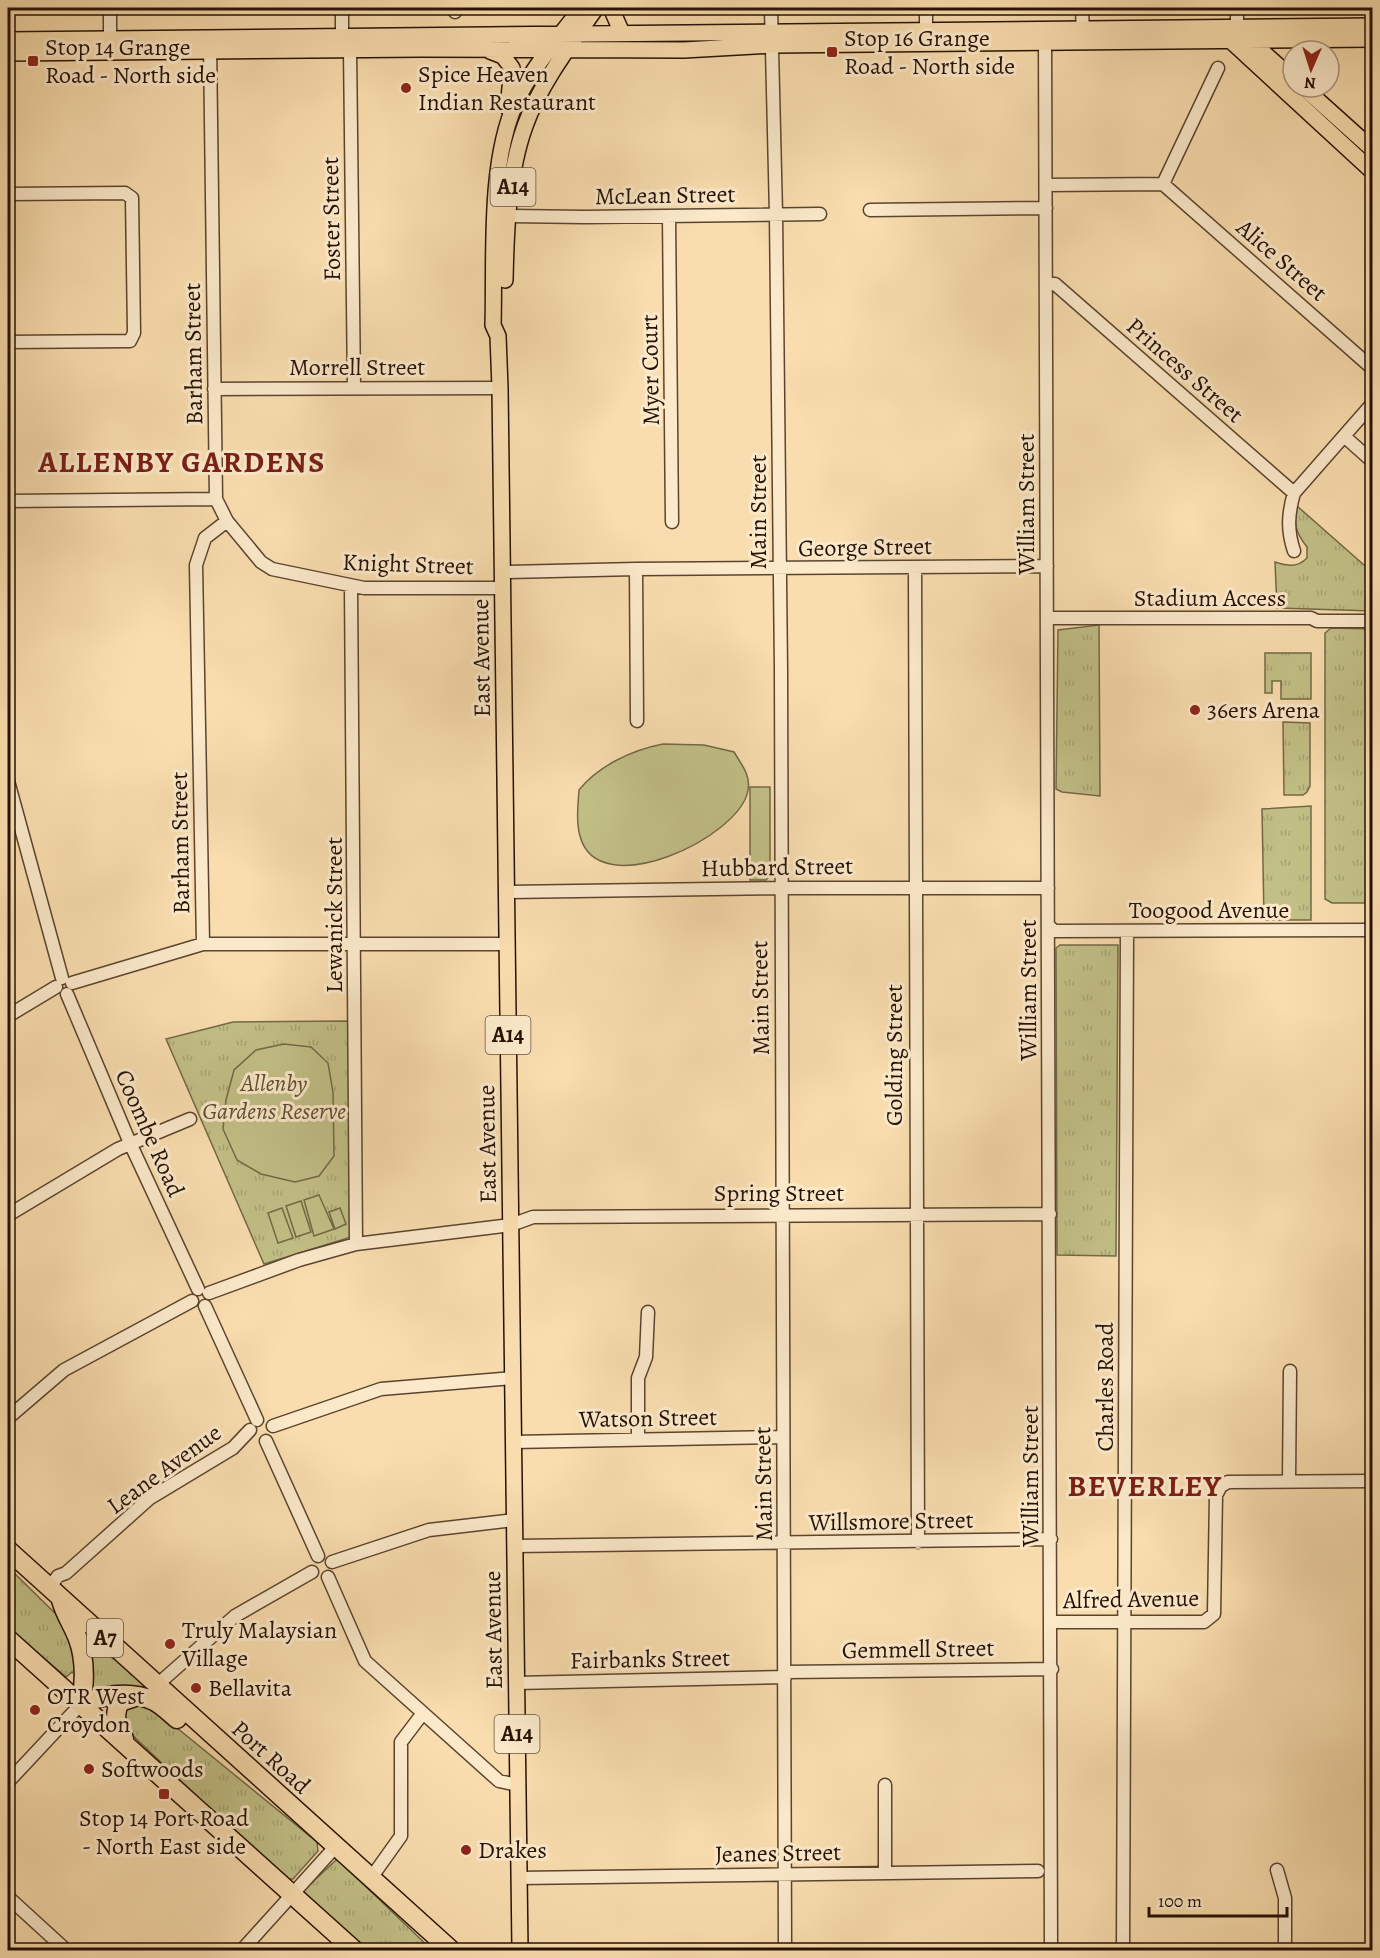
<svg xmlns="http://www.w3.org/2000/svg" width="1380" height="1958" viewBox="0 0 1380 1958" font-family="Alegreya,serif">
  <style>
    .grass { fill: url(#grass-tufts); stroke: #746846; stroke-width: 1.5 }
    .garden { fill: #c2c087; stroke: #746846; stroke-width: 1.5 }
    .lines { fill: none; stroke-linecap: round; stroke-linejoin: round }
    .minor-casing { stroke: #5b442f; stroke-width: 15 }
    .major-casing { stroke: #261105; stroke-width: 18 }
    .highway-casing { stroke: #261105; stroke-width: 21 }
    .minor { stroke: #fbe9ca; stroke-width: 12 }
    .major { stroke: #f9ddae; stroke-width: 15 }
    .highway { stroke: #f9ddae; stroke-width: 18 }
    .poi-dot { fill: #8f2418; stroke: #fbe9ca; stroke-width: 2 }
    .labels { text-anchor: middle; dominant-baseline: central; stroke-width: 6; stroke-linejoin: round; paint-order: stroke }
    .shield { fill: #fbe9ca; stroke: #665240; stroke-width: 1.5 }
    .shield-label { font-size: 22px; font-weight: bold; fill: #261105 }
    .poi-label { font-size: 24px; fill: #261105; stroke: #fbe9ca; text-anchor: start }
    .street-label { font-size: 24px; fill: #261105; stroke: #fbe9ca }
    .park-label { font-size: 24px; font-style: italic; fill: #5d4e32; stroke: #fbe9ca }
    .district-label { font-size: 30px; font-weight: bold; letter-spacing: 1.5px; fill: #7a1f14; stroke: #fbe9ca }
  </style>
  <defs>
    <pattern id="grass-tufts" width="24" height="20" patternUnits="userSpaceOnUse" patternTransform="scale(1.5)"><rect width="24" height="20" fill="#c2c087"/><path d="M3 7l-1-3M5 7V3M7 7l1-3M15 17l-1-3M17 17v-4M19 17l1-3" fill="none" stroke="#a7a473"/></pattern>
  </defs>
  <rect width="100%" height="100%" fill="#f9ddae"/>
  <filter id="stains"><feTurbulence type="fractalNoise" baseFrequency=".00333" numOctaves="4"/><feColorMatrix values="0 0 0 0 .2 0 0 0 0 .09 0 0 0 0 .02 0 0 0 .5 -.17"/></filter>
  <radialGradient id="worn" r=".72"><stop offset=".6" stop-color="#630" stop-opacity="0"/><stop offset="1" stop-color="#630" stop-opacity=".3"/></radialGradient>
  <path class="grass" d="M1297,506l75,66v39l-95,-3 -2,-46c13,4 22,6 32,-4v-11c-11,-14 -14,-23 -10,-41z
    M1099,625l1,171 -38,-4 -6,-3 2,-159z
    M1331,628l41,1v274h-40l-7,-4v-266z
    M1265,653h46v46h-30v-18h-9v12h-7z
    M1283,722l27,1v63l-3,6 -4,3h-19z
    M1311,806v114h-47l-2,-111z
    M1060,945h58l-2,311 -59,-1 -1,-307z
    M348,1021l3,216 -87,27 -98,-225 67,-17z
    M8,1567l58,57 17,58 -11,-10 -6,5 -58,-50z
    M84,1632l63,56 -46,4 -10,-6 2,-16z
    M136,1704l14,2 167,136 1,9 -25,28h-9l-157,-149 -5,-16 4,-8z
    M336,1860l3,1 93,89h-66l-62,-53 -1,-6z"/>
  <path class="garden" d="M663,744l41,1 30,7c7,12 17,23 14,38 -7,47 -150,115 -168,46 -4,-14 -2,-31 -1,-46 19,-24 53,-40 84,-46z
    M750,787h20v89l-4,4h-16z
    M284,1044l27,3 17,16 5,29 1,64 -15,20 -24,6 -34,-8 -24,-14 -14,-31 3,-29 8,-30 22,-20z
    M319,1195l15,34 -20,7 -10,-36z
    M301,1201l10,31 -15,5 -10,-31z
    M282,1208l11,30 -15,5 -10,-30z
    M340,1208l6,16 -11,5 -6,-17z"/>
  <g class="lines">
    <defs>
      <path id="minor" d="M110,8v37
        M342,8v27l8,14 4,339
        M771,8l5,206 5,457 4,1279
        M926,8v23
        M1082,8l1,28
        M1237,8v19
        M455,12v-4
        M1045,35l6,1915
        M1163,184l209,184
        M1046,185l117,-1 55,-116
        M8,194l117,-1 7,5 2,135 -4,8 -122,1
        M870,210l176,-2
        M510,216l75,1 235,-3
        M669,216l3,306
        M1047,284h8l239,209
        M214,389l286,-1
        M1345,437l27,24
        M8,501l208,-2
        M227,521l34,41 11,7 92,19h139
        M1294,551c-7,-21 -6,-37 0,-58l78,-89
        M915,567l3,975
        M636,569l1,152
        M503,572l133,-3 411,-3
        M351,586l5,658
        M1048,618h263l6,3h55
        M8,781l54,197
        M506,892l281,-4h261
        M1048,925l6,6 318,-1
        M203,944l-7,-379 9,-27 22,-17 -11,-22 -6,-454
        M72,983l131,-39h304
        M67,994l63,149 68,146
        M8,1016l48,-29
        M8,1215l110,-66 72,-30
        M209,1293l90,-33 57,-16 155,-19 22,-8 517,-3
        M205,1306l52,114
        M8,1418l56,-48 128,-69
        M273,1426l108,-37 131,-11
        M638,1438v-60l8,-21 2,-45
        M266,1441l52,115
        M513,1442l270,-5
        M1289,1480l1,-109
        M514,1546l537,-7
        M332,1562l97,-32 85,-10
        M328,1577l37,84 134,120 19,4
        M49,1588l9,-12 8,-3 84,-75 83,-50 17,-18
        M1052,1622h152l10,-8 2,-119 5,-9 7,-4 144,-1
        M785,1672l267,-3
        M516,1683l269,-6
        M157,1685l78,-69 77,-44
        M8,1782l73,-78
        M1277,1870l8,28v52
        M885,1871v-86
        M371,1878l30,-42v-94l22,-29
        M519,1878l519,-7
        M8,1897l58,53
        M242,1950l94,-104
        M1123,1950l4,-1018"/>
      <path id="major" d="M611,8l11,25
        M1247,38l46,41
        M8,40l1364,-14
        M1231,41l141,130
        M490,51l13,5 9,12 -4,40
        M8,53l413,-4 263,1 89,-5 599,-6
        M1303,87l69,62
        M505,280c1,-50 3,-107 20,-154 14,-40 47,-84 71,-118
        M520,1950l-20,-1562 -2,-52 -5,-11c2,-68 -5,-162 23,-223 16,-35 43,-64 65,-94"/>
      <path id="highway" d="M8,1550l443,400
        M61,1600c4,15 12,25 17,39 8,22 7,43 3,65
        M8,1639l346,311
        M81,1704c23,-9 49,-14 73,-3 8,4 16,12 23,18
        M124,1739c-6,-14 -12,-22 -4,-37l15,-5"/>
    </defs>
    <use href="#minor" class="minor-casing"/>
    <use href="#major" class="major-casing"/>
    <use href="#highway" class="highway-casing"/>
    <use href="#minor" class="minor"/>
    <use href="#major" class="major"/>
    <use href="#highway" class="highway"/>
  </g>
  <g class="poi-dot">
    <rect x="826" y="46" width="12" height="12" rx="3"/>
    <rect x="27" y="55" width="12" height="12" rx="3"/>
    <circle cx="406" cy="88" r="6"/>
    <circle cx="1195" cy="710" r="6"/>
    <circle cx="170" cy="1644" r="6"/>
    <circle cx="196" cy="1688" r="6"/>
    <circle cx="35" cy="1710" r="6"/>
    <circle cx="89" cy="1769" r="6"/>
    <rect x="158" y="1788" width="12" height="12" rx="3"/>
    <circle cx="466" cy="1850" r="6"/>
  </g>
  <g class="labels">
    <g class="shield">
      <rect x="490.5" y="168" width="45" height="38" rx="4.5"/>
      <rect x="485.5" y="1016" width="45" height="38" rx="4.5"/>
      <rect x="87" y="1619" width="36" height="38" rx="4.5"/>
      <rect x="494.5" y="1715" width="45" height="38" rx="4.5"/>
    </g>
    <g class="shield-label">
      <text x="513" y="187">A14</text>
      <text x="508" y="1035">A14</text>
      <text x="105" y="1638">A7</text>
      <text x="517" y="1734">A14</text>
    </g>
    <g class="poi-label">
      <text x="844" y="38">Stop 16 Grange<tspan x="844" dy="28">Road - North side</tspan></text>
      <text x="45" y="47">Stop 14 Grange<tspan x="45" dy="28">Road - North side</tspan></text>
      <text x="418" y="74">Spice Heaven<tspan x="418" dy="28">Indian Restaurant</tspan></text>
      <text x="1207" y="710">36ers Arena</text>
      <text x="182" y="1630">Truly Malaysian<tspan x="182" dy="28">Village</tspan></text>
      <text x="208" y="1688">Bellavita</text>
      <text x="47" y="1696">OTR West<tspan x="47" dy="28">Croydon</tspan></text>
      <text x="101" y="1769">Softwoods</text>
      <text x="164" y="1818" text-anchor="middle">Stop 14 Port Road<tspan x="164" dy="28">- North East side</tspan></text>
      <text x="478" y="1850">Drakes</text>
    </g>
    <g class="street-label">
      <text transform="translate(665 195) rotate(-1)">McLean Street</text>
      <text transform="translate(331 219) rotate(-91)">Foster Street</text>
      <text transform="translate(1282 260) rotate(41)">Alice Street</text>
      <text transform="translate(193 354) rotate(-91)">Barham Street</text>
      <text x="357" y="367">Morrell Street</text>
      <text transform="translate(650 370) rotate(-91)">Myer Court</text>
      <text transform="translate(1185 370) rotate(41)">Princess Street</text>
      <text transform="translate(1026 504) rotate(-90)">William Street</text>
      <text transform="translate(758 512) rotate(-90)">Main Street</text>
      <text transform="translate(865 547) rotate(-1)">George Street</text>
      <text transform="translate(408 564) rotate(2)">Knight Street</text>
      <text x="1210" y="598">Stadium Access</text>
      <text transform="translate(481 658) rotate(-91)">East Avenue</text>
      <text transform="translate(180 843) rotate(-91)">Barham Street</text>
      <text transform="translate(777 867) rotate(-1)">Hubbard Street</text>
      <text x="1209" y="910">Toogood Avenue</text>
      <text transform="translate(334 915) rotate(-90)">Lewanick Street</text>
      <text transform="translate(1028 990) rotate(-90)">William Street</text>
      <text transform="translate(760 998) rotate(-91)">Main Street</text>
      <text transform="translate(894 1055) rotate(-90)">Golding Street</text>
      <text transform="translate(150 1133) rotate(66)">Coombe Road</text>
      <text transform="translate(487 1144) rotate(-91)">East Avenue</text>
      <text x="779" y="1193">Spring Street</text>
      <text transform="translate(1105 1387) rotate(-90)">Charles Road</text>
      <text transform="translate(648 1418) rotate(-1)">Watson Street</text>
      <text transform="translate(164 1469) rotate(-36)">Leane Avenue</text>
      <text transform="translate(1030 1476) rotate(-90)">William Street</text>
      <text transform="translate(763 1484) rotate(-91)">Main Street</text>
      <text transform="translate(891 1521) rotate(-1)">Willsmore Street</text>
      <text transform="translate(1131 1599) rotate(-1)">Alfred Avenue</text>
      <text transform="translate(493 1630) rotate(-91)">East Avenue</text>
      <text transform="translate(918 1649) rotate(-1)">Gemmell Street</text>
      <text transform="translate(650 1659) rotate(-1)">Fairbanks Street</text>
      <text transform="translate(271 1757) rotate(42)">Port Road</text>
      <text transform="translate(778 1853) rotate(-1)">Jeanes Street</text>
    </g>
    <g class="park-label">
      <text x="274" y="1083">Allenby<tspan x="274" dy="28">Gardens Reserve</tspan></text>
    </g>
    <g class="district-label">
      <text x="182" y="462">ALLENBY GARDENS</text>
      <text x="1145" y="1486">BEVERLEY</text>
    </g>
  </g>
  <rect width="1380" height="1958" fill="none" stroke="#f9ddae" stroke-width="30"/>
  <rect x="9" y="9" width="1362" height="1940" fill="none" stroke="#261105" stroke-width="3"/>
  <rect x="15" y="15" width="1350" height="1928" fill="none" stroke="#261105" stroke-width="1.5"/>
  <g transform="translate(1311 69) rotate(183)"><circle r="28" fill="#fbe9ca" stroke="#a6937b" stroke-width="1.5"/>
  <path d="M0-4.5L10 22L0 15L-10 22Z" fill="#8f2418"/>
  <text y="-9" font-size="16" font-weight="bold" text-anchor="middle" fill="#261105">N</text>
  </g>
  <path d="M1149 1907v9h138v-9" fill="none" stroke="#261105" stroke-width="3"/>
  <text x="1158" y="1907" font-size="18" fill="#261105" stroke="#fbe9ca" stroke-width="4.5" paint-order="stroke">100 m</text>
  <rect width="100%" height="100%" filter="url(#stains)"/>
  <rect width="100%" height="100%" fill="url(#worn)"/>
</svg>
